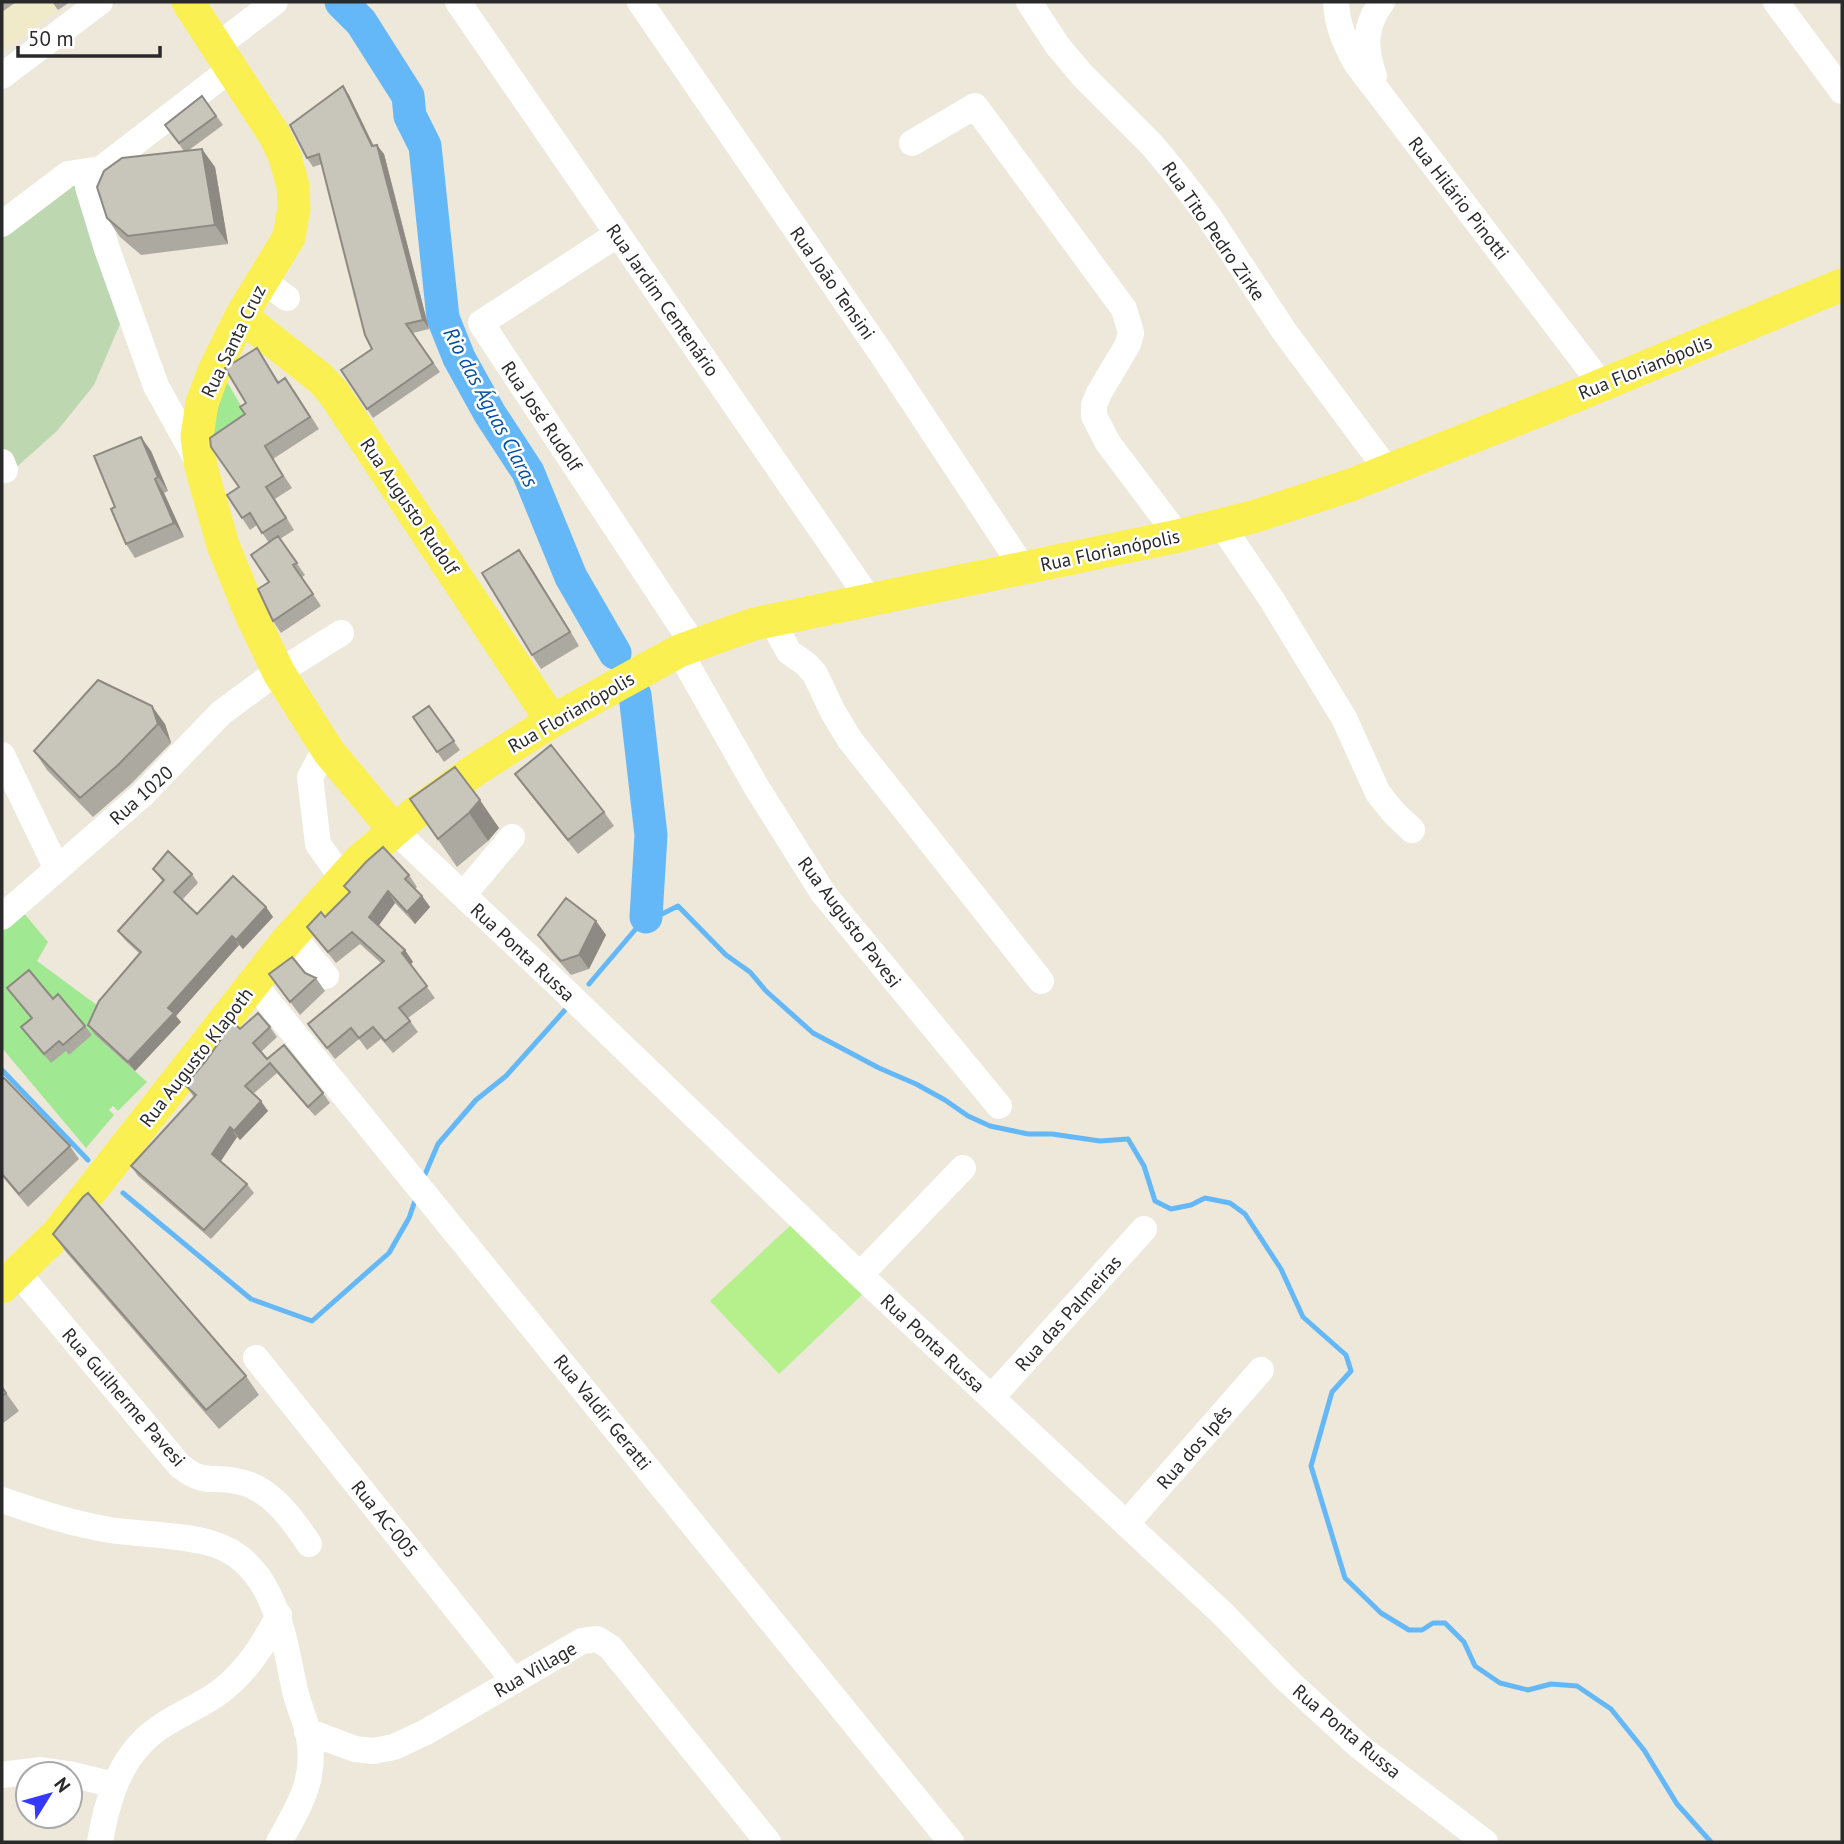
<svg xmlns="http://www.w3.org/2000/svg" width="1844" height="1844" viewBox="0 0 1844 1844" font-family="'PT Sans',sans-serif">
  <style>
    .education { fill: #f0eac8 }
    .green { fill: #a1e892 }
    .cemetery { fill: #bdd8b0 }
    .pitch { fill: #b5f08d }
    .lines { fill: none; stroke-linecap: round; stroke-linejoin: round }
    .stream { stroke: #65b8f7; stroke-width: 5 }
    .river { stroke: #65b8f7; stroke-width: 33 }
    .minor { stroke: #fff; stroke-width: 26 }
    .major { stroke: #fbf051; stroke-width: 33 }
    .wall { fill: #aca9a0 }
    .shaded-wall { fill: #8c8a82 }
    .building { fill: #c8c5ba; stroke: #8c8a82; stroke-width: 2 }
    .labels { text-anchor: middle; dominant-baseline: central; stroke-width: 5; stroke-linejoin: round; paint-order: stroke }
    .street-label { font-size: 19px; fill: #2a2a2a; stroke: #fff }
    .water-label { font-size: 21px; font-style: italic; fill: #0351a4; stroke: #fff }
  </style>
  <rect width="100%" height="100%" fill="#ede8da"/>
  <path class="education" d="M2,2h68l-68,49z"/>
  <path class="green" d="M227,382l19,32 -34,25 2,-20z
    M22,911l26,31 -11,19 68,50 -10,24 52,47 -29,29 -5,-5 -4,4 5,5 -28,33 -84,-100v-120z"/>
  <path class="cemetery" d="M73,178l50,139 -29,68 -37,46 -55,49v-262z"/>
  <path class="pitch" d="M795,1221l69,72 -85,81 -69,-73z"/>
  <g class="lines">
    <path class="stream" d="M589,984l57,-67 12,-1 20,-10 48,49 24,17 16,19 47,42 66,35 37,16 29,16 23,16 22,10 38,8h24l48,7 28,-2 16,27 11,35 16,8 20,-4 14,-7 25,5 15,11 36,55 22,48 43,38 5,16 -19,21 -21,74 34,112 36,35 28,17h13l11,-7h12l19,19 11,24 25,17 28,7 23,-6 26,2 34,23 33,41 33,54 34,38
      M2,1070l86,90
      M423,1179l15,-35 38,-44 30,-24 59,-66
      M123,1193l128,106 61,22 77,-68 20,-35 7,-20"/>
    <path class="river" d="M341,2l20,20 47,74 2,20 15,30 18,172 16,40 31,56 38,58 43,105 44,76
      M635,695l16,140 -5,82"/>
    <path class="minor" d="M458,2l411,597
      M640,2l241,351 142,215
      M1029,2l28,43 26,31 69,69 24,29 31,40 77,117 104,140
      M1336,2c1,23 9,41 20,61l246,322
      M1776,2l66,89
      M217,46l58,-44
      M2,76l98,-74
      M1374,76c-10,-28 -10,-50 8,-74
      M912,143l63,-37 149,203 7,24 -3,11 -29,49 -5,12v11l14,27 70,93
      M2,224l66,-50 33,-5
      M618,234l-137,89 212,321
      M263,281l24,17
      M2,462l3,8
      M200,465l-44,-79 -49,-137 -19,-62 3,-9 10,-9 131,-101
      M1222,526l50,74 72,118 34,75 16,20 18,17
      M771,620l18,32 17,12 9,10 18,38 17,28 191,241
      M679,651l78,137 66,105 176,213
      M326,748l-16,29 8,67 24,34
      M2,755l55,114
      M394,830l169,159 297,286 363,339 64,66 73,67 125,95
      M463,895l49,-58
      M2,917l140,-122 79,-82 42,-31 78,-49
      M292,935l34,41
      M253,983l698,859
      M18,1273l162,193c25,19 29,10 56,15 33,5 56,37 73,63
      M860,1275l103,-107
      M256,1358l258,323
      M992,1397l152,-168
      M2,1500c35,12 71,24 108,30 33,5 68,4 100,13 63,17 73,90 84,143 3,16 10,31 14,46 10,45 -8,73 -29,110
      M1126,1524l135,-154
      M307,1731l48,18 18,2 21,-4 32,-15 156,-91 15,-2 13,8 158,195
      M70,1774l44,11
      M2,1775l39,-5 27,4
      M100,1842c8,-47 22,-92 65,-118 18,-12 38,-19 56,-33 26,-20 43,-47 58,-76"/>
    <path class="major" d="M188,2l87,134 10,21 8,29 1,22 -5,29 -48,79 -27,55 -12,32 -5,34 4,30 22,78 28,69 28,59 50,79 65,78
      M241,316l79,62 13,14 219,329
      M2,1287l55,-53 229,-292 74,-82 54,-46 61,-44 77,-49 127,-70 75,-27 424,-88 78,-20 95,-31 222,-88 269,-112"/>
  </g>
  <path class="wall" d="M2,2h14l-14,10z
    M52,2h18l-12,8z
    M343,86l6,9 25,51 10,8 45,175 -16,4 27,39 -67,46 -6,-9 5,-60 -50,-185 -9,3 -6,-9z
    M202,96l21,29 -34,25 26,17 13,77 -87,11 -21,-18 -13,-19 77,-67 -19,-26z
    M265,361l14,21 15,8 25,39 -46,30 19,29 -17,11 19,31 -14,9 25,36 -3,2 19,29 -40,27 -8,-12 -4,-39v-39l-12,-18 -7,5 -8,-12 -3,-31 7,-84z
    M151,451l17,40 -4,2 20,44 -49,21 -9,-14 -11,-37z
    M529,564l50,82 -38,23 -9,-14z
    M98,680l67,44 6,19 -40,41 -38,33 -46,-47 -13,-19z
    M429,706l31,44 -16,12 -31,-45z
    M455,767l44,61 -11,13 -31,26 -47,-68z
    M515,774l89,38 10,14 -36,28 -53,-66z
    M153,869l39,5 6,9 -16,17 15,14 69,-7 7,10 -30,32 -4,-4 -63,71 5,6 -46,49 -40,-36 -7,-10 52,-71 -15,-14 -7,-9 45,-49z
    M409,875l8,12 -2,2 7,7 8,11 -15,17 -20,-21 -17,23 27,24 8,12 -3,2 25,34 -27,20 10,14 -25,21 -12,-14 -14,11 -8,-11 -24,20 -27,-35 73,-61 -21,-19 -24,19 -29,-36 18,-10 24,-25 -5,-6z
    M596,921l10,14 -17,34 -18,6 -23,-26 -10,-14z
    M305,973l11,5 9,13 -25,24 -31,-41z
    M7,988l46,11 32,27 7,9 -23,20 -3,-4 -15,12 -30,-36 10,-8z
    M270,1027l7,10 -16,15 6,7 56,34 7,10 -15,13 -38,-43 -24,21 15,17 -28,29 -3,-3 -17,24 27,23 7,9 -43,46 -73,-63 -7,-10 63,-69 -9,-12 55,-56z
    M2,1079l68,67 9,13 -51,48 -26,-31z
    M53,1234l193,142 13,19 -40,34 -153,-177z
    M2,1387l17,24 -17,13z"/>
  <path class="shaded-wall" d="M343,86l6,9 29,61 -6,-10z
    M377,145l7,9 45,175 -6,-9z
    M202,149l13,18 13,77 -13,-19z
    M141,437l10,14 17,40 -10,-14z
    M155,479l9,14 20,44 -10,-14z
    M519,550l10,14 50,82 -9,-14z
    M152,706l13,18 6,19 -13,-19z
    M480,800l19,28 -11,13 -19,-28z
    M388,891l7,12 -18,25 -8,-11z
    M422,896l8,11 -15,17 -8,-12z
    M266,907l7,10 -30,32 -7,-9z
    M596,921l10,14 -17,34 -10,-14z
    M232,936l7,9 -63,71 5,6 -46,49 -7,-9 40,-54z
    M405,950l8,12 -3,3 -8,-12z
    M261,1101l7,10 -28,29 -6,-9z
    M230,1127l7,10 -18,27 -7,-10z"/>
  <path class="building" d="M343,86l29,60 5,-1 46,175 -17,4 27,39 -66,46 -26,-39 31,-21 -7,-14 -46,-181 -12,4 -17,-33z
    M202,96l14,20 -37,27 -14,-18z
    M202,149l13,76 -87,11 -21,-18 -10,-31 7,-16 18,-13z
    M257,348l21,35 7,-5 25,39 -45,29 18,30 -17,11 20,31 -24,15 -12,-20 -8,5 -15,-23 12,-8 -28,-40 -1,-9 35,-24 -5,-7 6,-4 -21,-35z
    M141,437l17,40 -3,2 19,44 -48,21 -15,-35 4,-2 -21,-51z
    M278,536l19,27 -4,2 20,29 -40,27 -15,-32 11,-7 -18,-27z
    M519,550l51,82 -38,23 -50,-82z
    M98,680l54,26 6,18 -40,41 -38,33 -46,-47z
    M429,706l25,35 -17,11 -24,-35z
    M551,745l53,67 -36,28 -53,-66z
    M455,767l25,33 -11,13 -31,26 -28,-40z
    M383,847l26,28 -4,4 17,17 -15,16 -19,-21 -19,26 36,33 -3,3 25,33 -28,22 11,13 -25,20 -12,-14 -14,11 -8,-10 -24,20 -19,-24 76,-63 -32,-29 -24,20 -21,-25 14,-15 4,5 25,-25 -6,-6 22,-24z
    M168,851l24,23 -18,18 23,22 36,-38 33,31 -30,33 -4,-4 -64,72 6,5 -46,49 -40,-37 11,-24 42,-49 -23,-21 46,-51 -11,-11z
    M566,898l30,23 -17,34 -18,6 -23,-26z
    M292,957l13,16 11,5 -26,24 -21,-28z
    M29,970l24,29 5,-5 27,32 -22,19 -4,-4 -15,13 -23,-27 11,-9 -25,-30z
    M258,1013l12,14 -17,16 14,16 17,-14 39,48 -15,14 -38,-44 -25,23 16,15 -27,30 -4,-4 -18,27 35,30 -43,46 -73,-64 65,-71 -11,-10 21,-24 27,-39 7,7z
    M4,1078l66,68 -51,48 -17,-20v-95z
    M88,1193l158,183 -40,34 -153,-176 30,-37z
    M2,1387l4,6 -4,3z"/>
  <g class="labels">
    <g class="street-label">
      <text transform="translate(1459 198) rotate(52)">Rua Hilário Pinotti</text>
      <text transform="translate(1214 231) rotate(55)">Rua Tito Pedro Zirke</text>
      <text transform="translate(833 283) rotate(55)">Rua João Tensini</text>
      <text transform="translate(663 300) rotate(55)">Rua Jardim Centenário</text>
      <text transform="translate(233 341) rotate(-64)">Rua Santa Cruz</text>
      <text transform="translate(1645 367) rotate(-22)">Rua Florianópolis</text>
      <text transform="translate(542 416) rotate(56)">Rua José Rudolf</text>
      <text transform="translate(410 506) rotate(56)">Rua Augusto Rudolf</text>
      <text transform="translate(1110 550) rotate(-12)">Rua Florianópolis</text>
      <text transform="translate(571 712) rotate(-30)">Rua Florianópolis</text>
      <text transform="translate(141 795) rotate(-42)">Rua 1020</text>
      <text transform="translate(850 922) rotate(53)">Rua Augusto Pavesi</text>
      <text transform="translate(523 952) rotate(43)">Rua Ponta Russa</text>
      <text transform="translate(196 1057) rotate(-52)">Rua Augusto Klapoth</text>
      <text transform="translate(1068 1313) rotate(-48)">Rua das Palmeiras</text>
      <text transform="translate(933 1343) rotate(43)">Rua Ponta Russa</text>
      <text transform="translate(124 1397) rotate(49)">Rua Guilherme Pavesi</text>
      <text transform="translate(603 1412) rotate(51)">Rua Valdir Geratti</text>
      <text transform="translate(1194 1447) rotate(-49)">Rua dos Ipês</text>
      <text transform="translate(385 1519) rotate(51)">Rua AC-005</text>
      <text transform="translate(535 1669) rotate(-30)">Rua Village</text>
      <text transform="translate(1347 1731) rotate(40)">Rua Ponta Russa</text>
    </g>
    <g class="water-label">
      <text transform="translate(491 407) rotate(62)">Rio das Águas Claras</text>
    </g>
  </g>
  <rect width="1844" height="1844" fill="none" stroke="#2a2a2a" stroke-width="7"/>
  <g transform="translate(49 1795) rotate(53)"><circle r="33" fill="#ffffff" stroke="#aaaaaa" stroke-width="2"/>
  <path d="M0-5L12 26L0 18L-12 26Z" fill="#3539ff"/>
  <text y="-10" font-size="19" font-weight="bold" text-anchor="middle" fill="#2a2a2a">N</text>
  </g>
  <path d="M18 46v10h142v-10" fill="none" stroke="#2a2a2a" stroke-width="3.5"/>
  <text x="28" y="46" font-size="21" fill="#2a2a2a" stroke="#ffffff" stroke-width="5" paint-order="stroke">50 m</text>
</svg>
